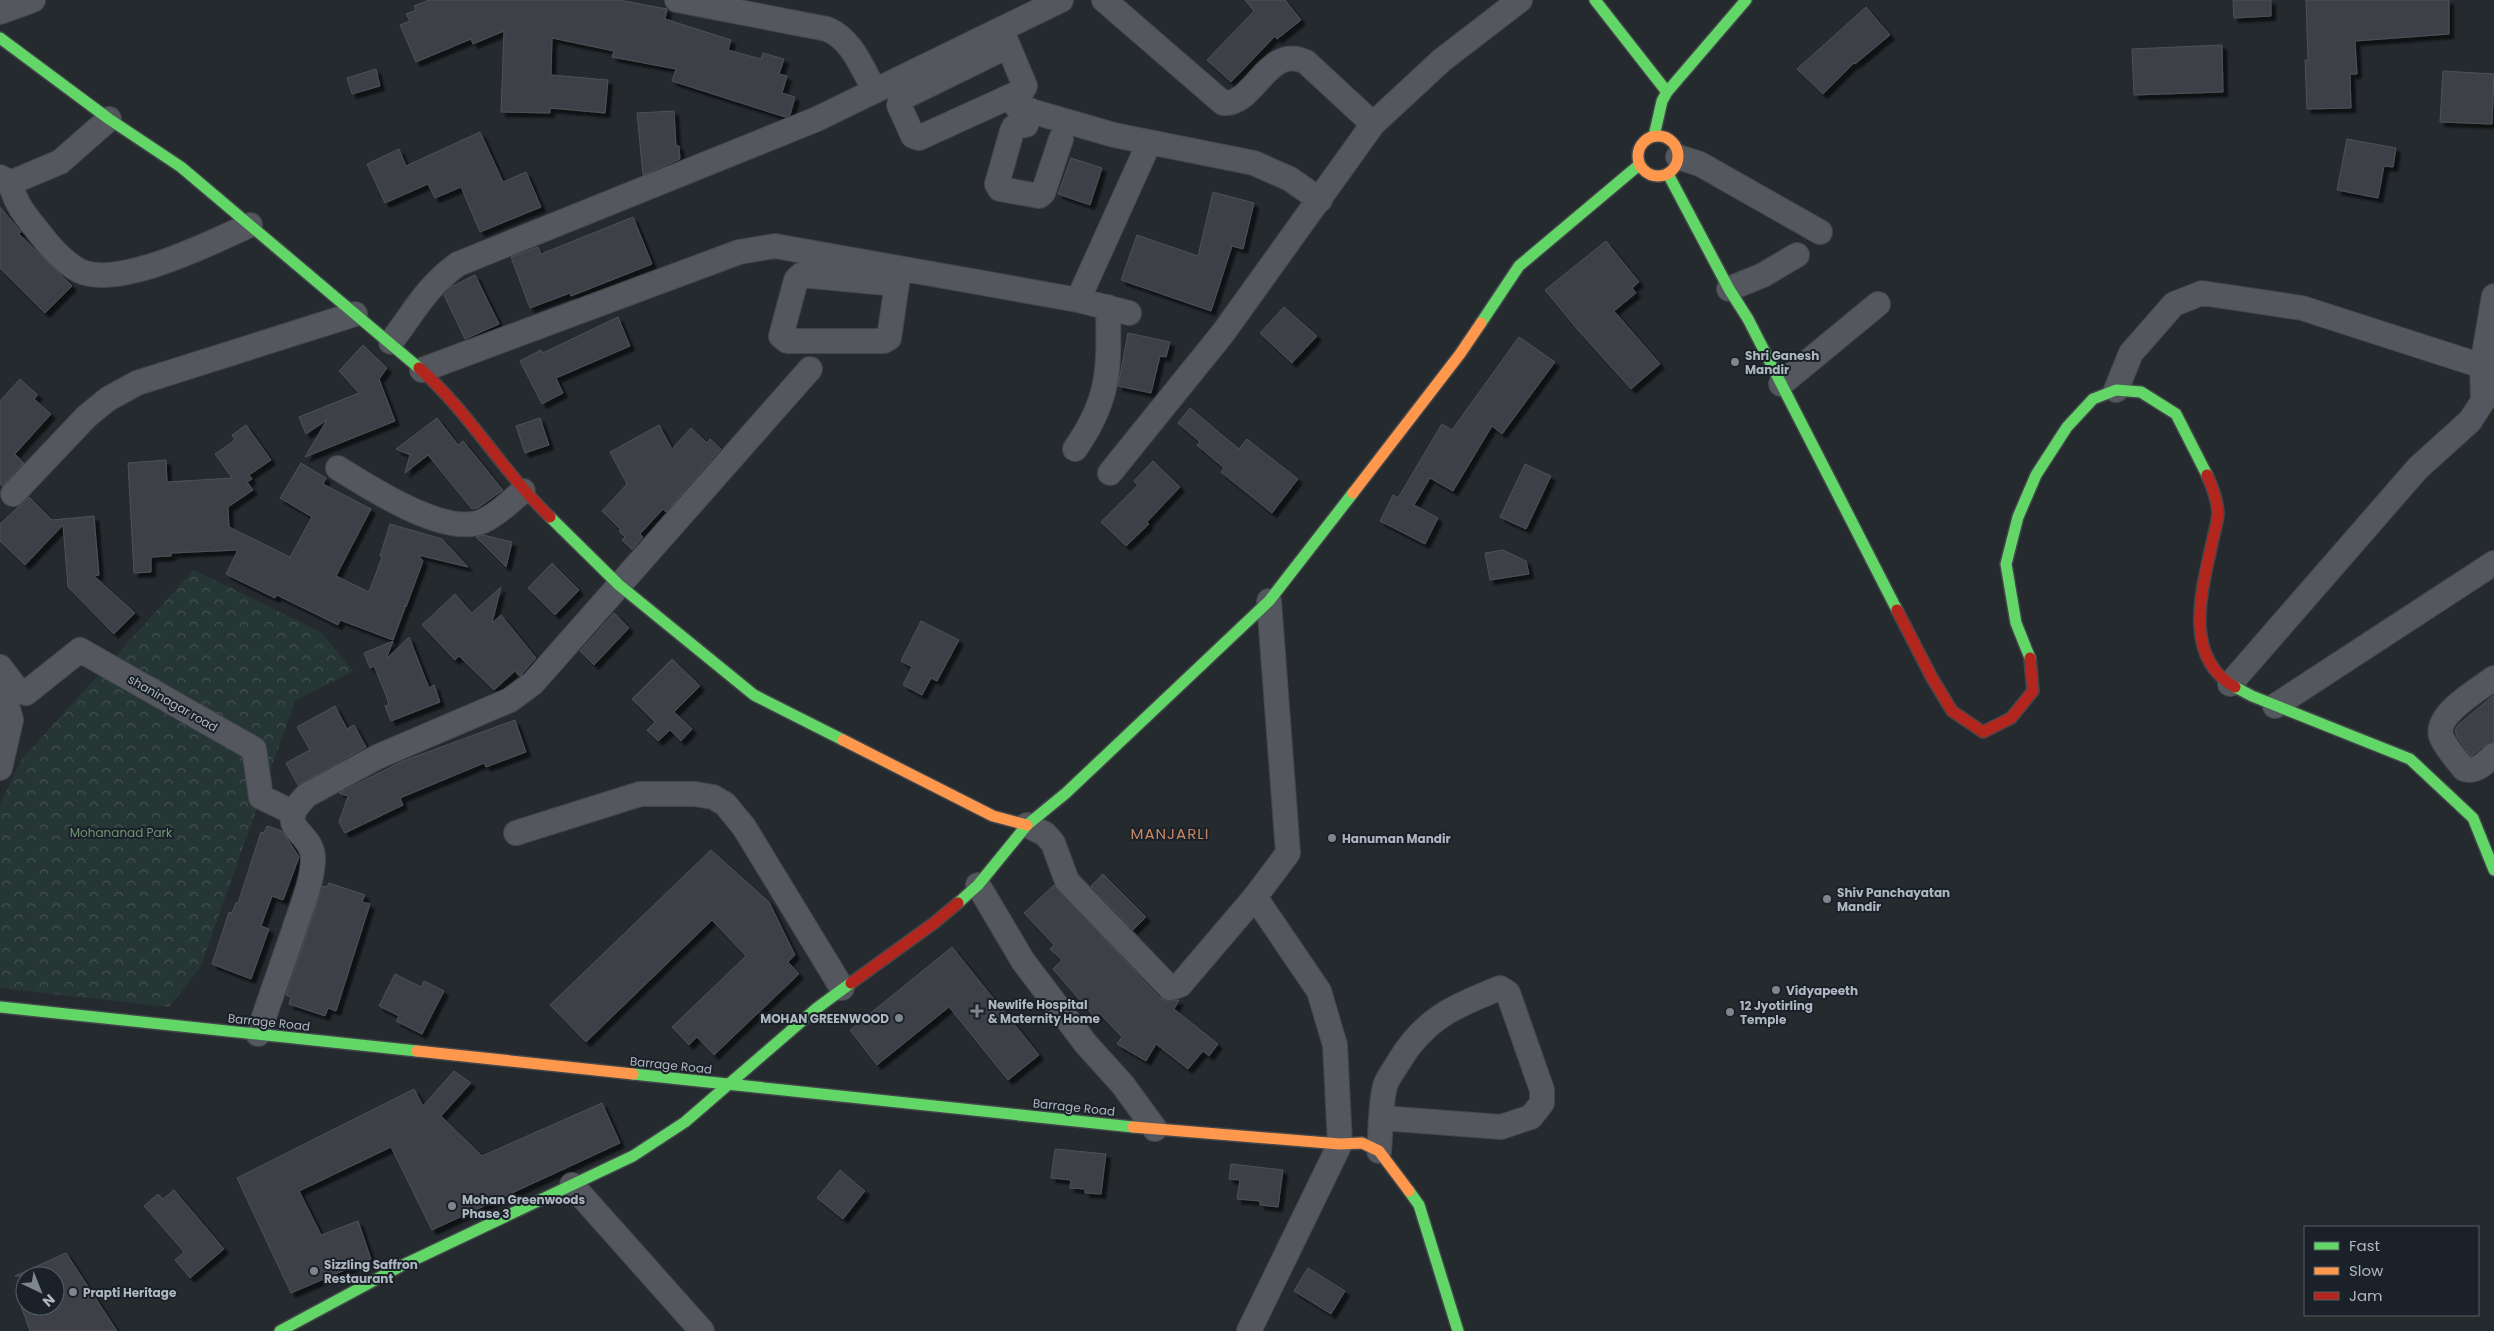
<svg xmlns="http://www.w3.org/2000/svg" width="2494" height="1331" viewBox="0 0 2494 1331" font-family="Poppins,sans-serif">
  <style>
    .park { fill: url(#park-crowns) }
    .building { fill: #3d4146; stroke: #4c5257; filter: url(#shadow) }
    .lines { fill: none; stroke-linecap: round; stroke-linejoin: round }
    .street-casing { stroke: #42464a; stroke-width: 26 }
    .fast-casing { stroke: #42464a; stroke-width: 14 }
    .slow-casing { stroke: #42464a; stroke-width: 14 }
    .jam-casing { stroke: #42464a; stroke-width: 14 }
    .street { stroke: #54585e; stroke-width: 24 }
    .fast { stroke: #63d668; stroke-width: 11 }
    .slow { stroke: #ff974d; stroke-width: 11 }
    .jam { stroke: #b3261e; stroke-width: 11 }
    .poi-dot { fill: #7e868e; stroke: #1a2128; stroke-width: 2 }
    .labels { text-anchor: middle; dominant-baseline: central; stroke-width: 4; stroke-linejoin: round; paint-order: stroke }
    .poi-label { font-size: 12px; font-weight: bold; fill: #aeb7c1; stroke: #1a2128; text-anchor: start }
    .street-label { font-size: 12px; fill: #aeb7c1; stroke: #1a2128 }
    .park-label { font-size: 12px; fill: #709575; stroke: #1a2128 }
    .quarter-label { font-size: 15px; letter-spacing: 1px; fill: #c78763; stroke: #1a2128 }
  </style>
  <defs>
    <pattern id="park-crowns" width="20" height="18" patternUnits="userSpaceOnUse" patternTransform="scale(1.25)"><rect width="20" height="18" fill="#263635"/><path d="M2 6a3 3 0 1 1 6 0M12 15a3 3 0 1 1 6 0" fill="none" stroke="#435150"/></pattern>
    <filter id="shadow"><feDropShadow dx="4.5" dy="4.5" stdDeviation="1" flood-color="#0009"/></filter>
  </defs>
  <rect width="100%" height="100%" fill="#252a2f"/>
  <path class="park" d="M194,570l127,62 32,39 -58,30 -95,267 -31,39 -169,-19v-184l22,-45z"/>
  <path class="building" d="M429,0h190l48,9 -2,10 66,21 -3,10 33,9 2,-6 21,6 -5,15 8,2 -5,17 13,4 -5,18 -5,2 -113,-36 4,-12 -64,-12 2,-6 -62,-13 -1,37 57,5 -3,33 -55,-5v5l-49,-1 3,-81 -31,13 -2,-5 -55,23 -16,-37 10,-4 -4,-7 10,-4 -2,-4z
    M1245,0h40l16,20 -24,19 -2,-3 -44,46 -24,-22 47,-49z
    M2233,0h38v16l-37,2z
    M2306,0h143v34l-94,7 2,33h-7l1,34 -44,1 -2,-49h3z
    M1866,7l24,28 -35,29 -1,-1 -31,31 -26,-25z
    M2222,45l1,47 -89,3 -2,-46z
    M376,69l4,17 -28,8 -5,-16z
    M2443,71l51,3 -2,50 -52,-2z
    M674,111l2,35h3l1,13 -37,16 -6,-62z
    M480,132l23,50 23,-10 15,35 -61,25 -19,-45 -26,11 -7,-14 -43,19 -18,-39 32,-15 7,17z
    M2347,139l49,9 -3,19 -9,-1 -6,32 -41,-8z
    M1071,158l31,10 -12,37 -32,-11z
    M1213,192l41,11 -11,46 -11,-3 -21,65 -90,-31 16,-45 61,21z
    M0,207l21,25 -2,2 53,52 -27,27 -45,-45z
    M633,217l19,47 -81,32 -1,-3 -40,15 -19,-51 27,-10 3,7z
    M1606,241l33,41 -7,6 4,5 -22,18 46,53 -29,25 -53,-59 -33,-40z
    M475,275l24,49 -34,15 -21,-44 7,-8z
    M1284,307l33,29 -25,27 -32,-30z
    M618,317l12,29 -74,32 7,15 -21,11 -22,-43 21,-11 2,3z
    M1128,333l42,9 -4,15 -6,-1 -9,37 -33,-7z
    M1519,337l36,25 -53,72 -10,-8 -39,65 -23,-13 -16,27 24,13 -13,26 -45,-23 13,-26 5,3 44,-74 10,6z
    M363,345l24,23 -8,11 16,42 -90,36 22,-37 -21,14 -7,-17 60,-24 -20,-22z
    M20,379l18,16 -4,4 17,15 -36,40 9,9 -22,23 -2,-3v-82z
    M1190,408l49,41 8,-10 51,40 -26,34 -51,-41 3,-4 -27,-23 3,-3 -22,-19z
    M437,418l21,27 5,-4 40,49 -25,18 -6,1 -44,-54 -23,18 5,-18 -14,-6z
    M540,418l9,27 -24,8 -9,-27z
    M246,425l25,35 -22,15 3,4 -5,3 6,8 -25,17 1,20 61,30 22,-40 -32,-19 21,-35 25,15 -3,6 48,25 -35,67 33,16 13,-35 -2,-1 10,-32 52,15 26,28 -50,-12 5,6 -17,46 -2,-2 1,3 -12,32 -53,-20 -2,5 -61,-30 -2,3 -49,-24 12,-24 -67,3v3l-20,1v15l-17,1 -6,-110 38,-3 1,22 65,-4 -17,-24 20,-14 -3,-5z
    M659,425l13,24 19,-21 16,15 3,-4 11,10 -55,63 -3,-3 -23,25 3,3 -11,13 -10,-10 3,-3 -6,-6 2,-1 -19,-19 25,-27 -17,-32z
    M1153,461l27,26 -33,35 2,2 -23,22 -25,-24 37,-37 -4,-4z
    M1525,464l26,12 -25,53 -26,-12z
    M29,497l23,23 42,-4 5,59 -5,1 41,37 -21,21 -46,-47 -5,-62 -38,40 -25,-24v-17z
    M483,535l29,7 -6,25 -30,-30z
    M1503,550l23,11 3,13 -39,6 -5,-27z
    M552,563l27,27 -24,25 -27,-27z
    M501,587l-9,36 9,-8 35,43 -15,17 -2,1 -4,-5 -21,19 -35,-34 -4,4 -33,-35 33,-31 17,19z
    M614,613l15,15 -35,37 -14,-14z
    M921,621l38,19 -22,41 -6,-3 -9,17 -19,-10 9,-18 -11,-6z
    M409,637l20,51 5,-3 6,17 -49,19 -6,-15 4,-1 -3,-10 -12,-29 -4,2 -6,-15 29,-12 -7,18z
    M672,659l28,27 -26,26 18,17 -11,12 -11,-11 -12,11 -11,-11 8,-8 -23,-23z
    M2494,695v47l-9,3 -14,11 -14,-19 -2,-7 4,-6z
    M335,706l12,23 7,-4 12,22 -68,38 -12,-22 24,-13 -13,-23z
    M515,720l11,32 -40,15 -2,-4 -84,35 3,7 -58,28 -6,-11 9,-26 -9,-3 64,-32z
    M267,826l15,5 17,26 -16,43 -11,-4 -11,30 8,3 -18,50 -39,-15 17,-52 3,1 4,-10h2l23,-71 3,1z
    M711,850l58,52 26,53 -7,7 11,12 -85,81 -17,-18 -8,8 -17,-18 74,-71 -34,-36 -126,122 -36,-37z
    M1103,874l43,43 -13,13 -42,-44z
    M329,883l36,12 -3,7 8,2 -34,107 -8,-3 -3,8 -36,-12 2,-7 -5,-2 37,-109 4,1z
    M1054,885l106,113 7,3 12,-1 -5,9 44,35 -9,12 -6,-5 -15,18 -32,-25 -10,17 -29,-17 5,-7 -23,-24 -4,5 -42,-49 9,-9 -12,-11 4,-4 -30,-32z
    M952,947l87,108 -31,25 -59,-73 -72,58 -27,-35z
    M395,974l26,13 3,-6 20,10 -22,43 -26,-13 3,-5 -20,-10z
    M454,1071l17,12 -30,33 41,40 120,-53 18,40 -188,87 -41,-83 -92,44 22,44 37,-14 13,38 -80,34 -54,-115 177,-89 9,17z
    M1055,1149l51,5 -5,40 -16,-1v-4l-15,-1 1,-8 -20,-2z
    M1231,1164l52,6 -5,37 -18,-2v-4l-23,-2 3,-19 -11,-1z
    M840,1170l25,21 -22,28 -26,-21z
    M174,1190l50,59 -34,29 -15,-18 9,-8 -40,-46 14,-12 5,5z
    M66,1253l51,78h-87l-9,-25h34v-30h-40z
    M1308,1268l37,23 -14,23 -37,-23z"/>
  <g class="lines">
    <defs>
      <path id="street" d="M677,0l150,29c25,10 35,39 48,62
        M1104,0l119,103c32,3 44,-60 83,-41l67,62
        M0,12l33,-12
        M894,83l8,15 -3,7 14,31 6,2 103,-47 3,-5 -24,-57
        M902,98l106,-52
        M1017,107l97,28 140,28 36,16 30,21
        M1030,110l-4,15 -12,2 -2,4 -15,53 3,5 39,7 4,-3 18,-54
        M1678,157l22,7 120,68
        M0,177l10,6 50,-21 49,-43
        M10,183c7,24 16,33 31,52 10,13 23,28 39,36 39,18 133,-29 170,-46
        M897,284l-96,-9 -5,5 -15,56 6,5h97l5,-3 10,-68
        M1729,289l34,-14 34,-20
        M2494,296l-12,70 12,6
        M1078,300l71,-157
        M391,342c23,-30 35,-55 67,-78l359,-145 244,-119
        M422,370l317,-118 36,-6 303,54 51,13
        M1781,384l97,-80
        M2116,390l15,-37 43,-49 28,-11 100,15 180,58 1,35 -13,20 -52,47 -188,216
        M1075,449c36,-51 34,-82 33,-142
        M338,468c31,19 108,70 145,53 15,-7 27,-19 40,-30
        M1110,473l113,-140 150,-209 69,-64 78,-60
        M13,494l74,-78 21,-17 29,-16 218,-69
        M0,667l16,21 10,5 54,-43 174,99 7,48 31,15
        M2494,678c-16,12 -59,36 -53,58 4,11 16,24 23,33 12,4 21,-6 30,-14
        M2275,706l219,-143
        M0,768l11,-48 -6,-22 11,-10
        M1027,825l18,9 8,9 14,38 103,107 10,-3 75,-88 33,-44 -19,-252
        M516,833l124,-39h55l18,3 12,7 19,23 98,161
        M978,885l45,76 63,83 37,41 32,44
        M258,1034c12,-34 24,-69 36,-104 7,-22 18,-46 19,-70 1,-31 -42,-29 -6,-65l70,-38 133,-57 23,-17 277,-314
        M1379,1151c2,-21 1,-44 6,-65 2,-7 9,-16 13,-23 26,-44 56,-57 102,-75l8,5 34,97v13l-11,14 -30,10 -119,-9
        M572,1185l130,146
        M1249,1331l91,-187 -5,-99 -16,-54 -64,-94"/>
      <path id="fast" d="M1595,0l72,92
        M0,38l109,81 72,48 238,201
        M1654,136l8,-35 5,-9 79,-92
        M1668,174l61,115 19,30 149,291
        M1481,323l38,-57 120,-101
        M550,517l69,68 135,110 89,45
        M2030,658l-14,-35 -10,-59 12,-47 18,-42 31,-48 26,-28 23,-9 25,2 35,22 31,61
        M2235,687l17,9 158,63 63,59 21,52
        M958,903l20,-18 49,-60 39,-32 203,-192 84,-108
        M0,1007l417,44
        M633,1074l500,53
        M1409,1191l10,14 39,126
        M280,1331l121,-65 232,-110 52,-34 132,-114 34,-25"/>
      <path id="slow" d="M1638 156a20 20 0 1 1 40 0a20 20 0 1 1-40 0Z
        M1353,493l107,-139 21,-31
        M843,740l150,76 34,9
        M417,1051l216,23
        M1133,1127l207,17 22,-1 17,8 30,40"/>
      <path id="jam" d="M419,368c50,44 83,103 131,149
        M2207,475c5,11 10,25 11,37 0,10 -4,21 -6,31 -10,47 -30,114 23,144
        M1897,610l35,68 20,33 31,21 28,-14 22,-27 -3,-33
        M851,983l83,-60 24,-20"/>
    </defs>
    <use href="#street" class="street-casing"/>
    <use href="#fast" class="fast-casing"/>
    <use href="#slow" class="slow-casing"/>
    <use href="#jam" class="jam-casing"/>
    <use href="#street" class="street"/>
    <use href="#fast" class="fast"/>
    <use href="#slow" class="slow"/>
    <use href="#jam" class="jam"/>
  </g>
  <g class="poi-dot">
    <circle cx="1735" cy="362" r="5"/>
    <circle cx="1332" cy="838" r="5"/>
    <circle cx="1827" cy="899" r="5"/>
    <circle cx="1776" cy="990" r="5"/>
    <path d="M974.5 1003.5h5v5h5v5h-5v5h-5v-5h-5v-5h5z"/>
    <circle cx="1730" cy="1012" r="5"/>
    <circle cx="899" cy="1018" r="5"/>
    <circle cx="452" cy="1206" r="5"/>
    <circle cx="314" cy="1271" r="5"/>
    <circle cx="73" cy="1292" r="5"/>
  </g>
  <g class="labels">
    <g class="poi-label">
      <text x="1745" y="355">Shri Ganesh<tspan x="1745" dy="14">Mandir</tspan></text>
      <text x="1342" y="838">Hanuman Mandir</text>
      <text x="1837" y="892">Shiv Panchayatan<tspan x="1837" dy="14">Mandir</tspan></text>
      <text x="1786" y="990">Vidyapeeth</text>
      <text x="988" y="1004">Newlife Hospital<tspan x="988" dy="14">&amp; Maternity Home</tspan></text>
      <text x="1740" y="1005">12 Jyotirling<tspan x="1740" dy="14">Temple</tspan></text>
      <text x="889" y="1018" text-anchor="end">MOHAN GREENWOOD</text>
      <text x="462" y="1199">Mohan Greenwoods<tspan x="462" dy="14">Phase 3</tspan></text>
      <text x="324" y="1264">Sizzling Saffron<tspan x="324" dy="14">Restaurant</tspan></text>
      <text x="83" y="1292">Prapti Heritage</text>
    </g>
    <g class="street-label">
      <text transform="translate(173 703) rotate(30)">shaninagar road</text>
      <text transform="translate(269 1022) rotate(6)">Barrage Road</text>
      <text transform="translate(671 1065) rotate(6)">Barrage Road</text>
      <text transform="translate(1074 1107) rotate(6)">Barrage Road</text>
    </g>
    <g class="park-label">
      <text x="121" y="832">Mohananad Park</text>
    </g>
    <g class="quarter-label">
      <text x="1170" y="833">MANJARLI</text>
    </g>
  </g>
  <rect x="2304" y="1226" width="175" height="90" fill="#1a2128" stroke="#555d65"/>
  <rect x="2314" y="1242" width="25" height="8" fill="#63d668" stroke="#555d65"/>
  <text x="2349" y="1251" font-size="15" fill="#aeb7c1">Fast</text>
  <rect x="2314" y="1267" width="25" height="8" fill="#ff974d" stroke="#555d65"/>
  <text x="2349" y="1276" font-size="15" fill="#aeb7c1">Slow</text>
  <rect x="2314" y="1292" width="25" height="8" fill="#b3261e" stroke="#555d65"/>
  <text x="2349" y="1301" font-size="15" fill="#aeb7c1">Jam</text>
  <g transform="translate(40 1291) rotate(137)"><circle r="24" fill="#1a2128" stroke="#555d65"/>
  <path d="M0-4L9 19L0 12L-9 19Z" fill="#7e868e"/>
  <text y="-8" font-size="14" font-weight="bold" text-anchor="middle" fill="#aeb7c1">N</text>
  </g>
</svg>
